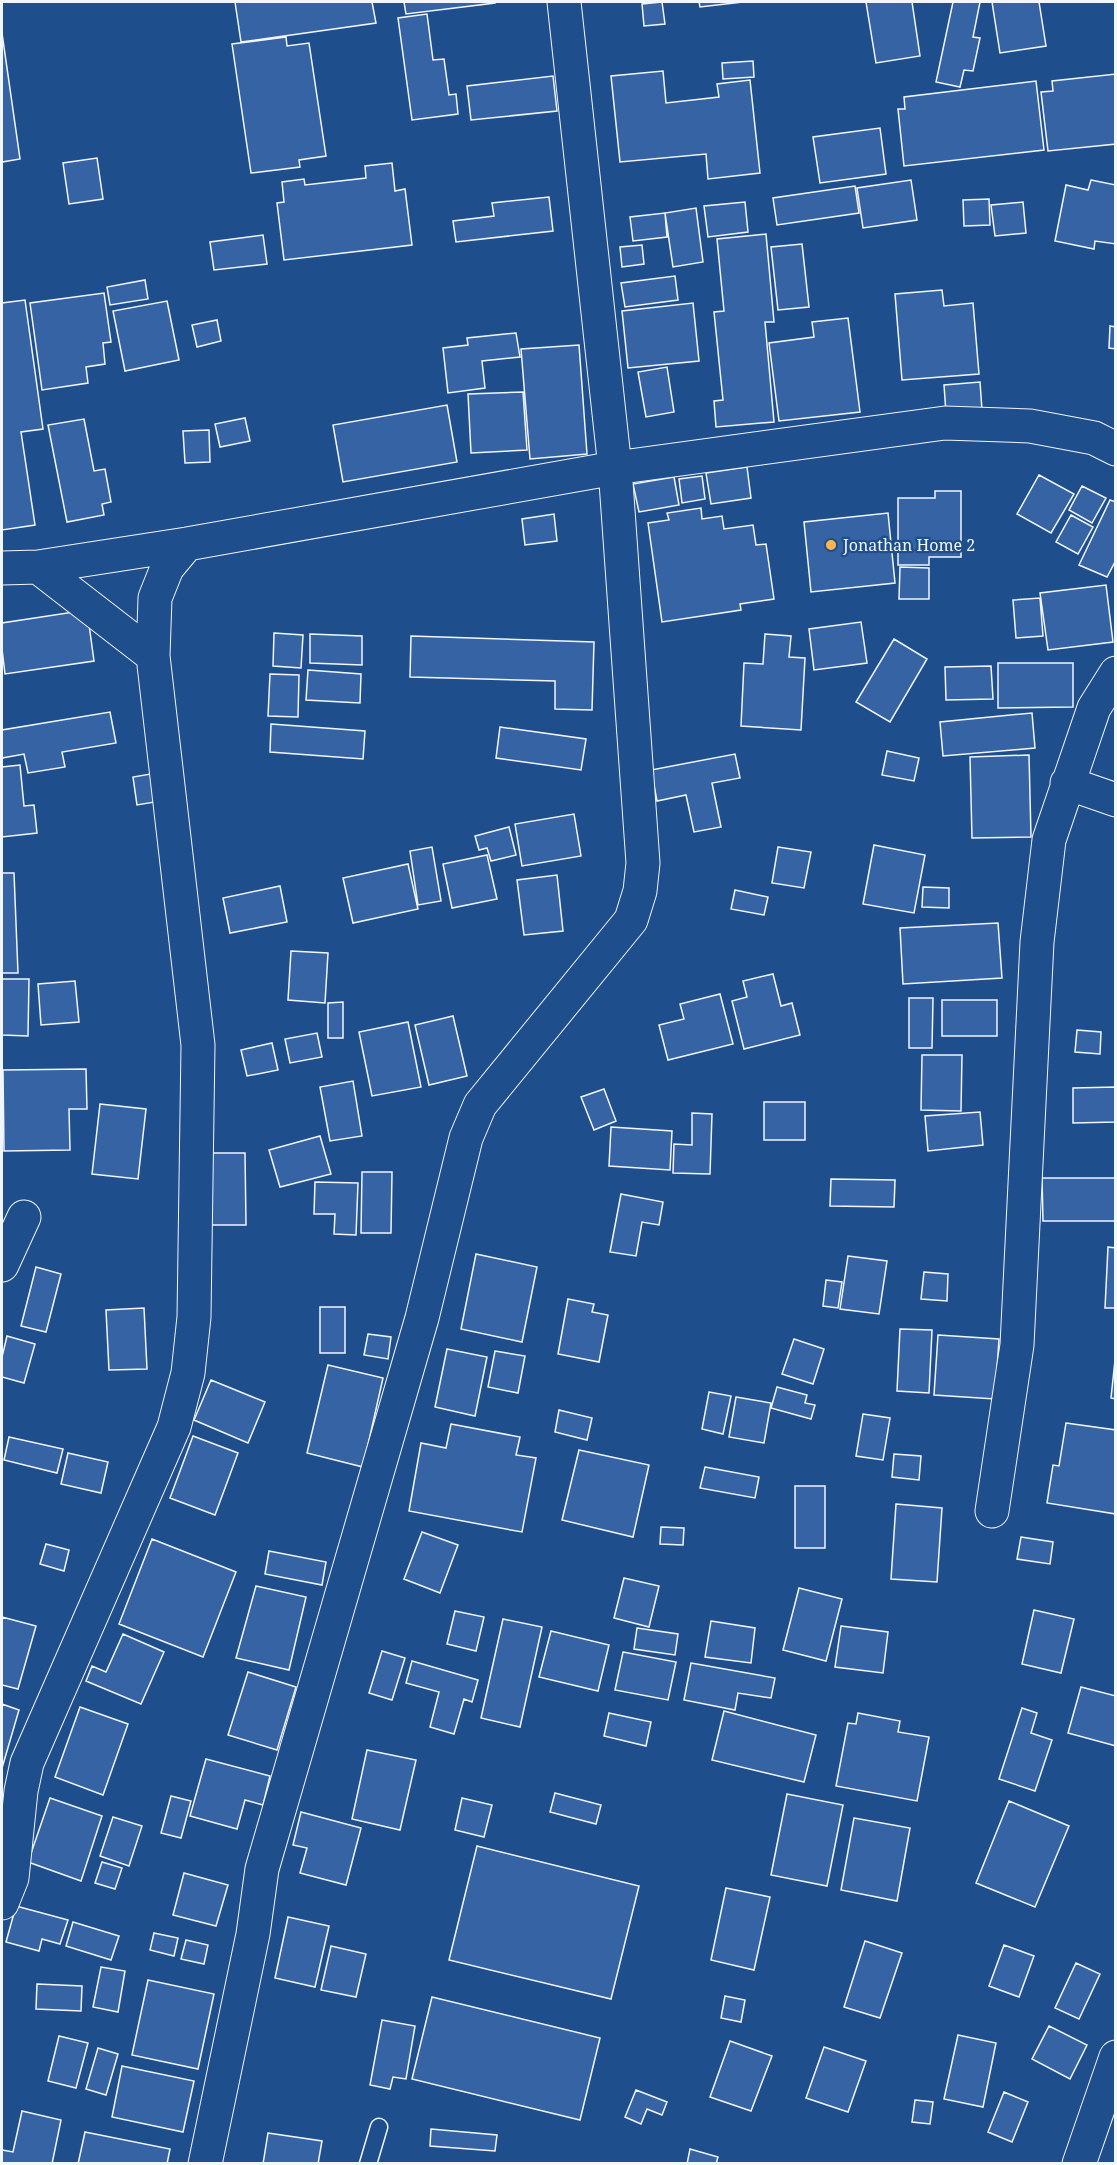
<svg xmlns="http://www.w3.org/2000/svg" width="1117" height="2165" viewBox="0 0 1117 2165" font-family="'Noto Serif',serif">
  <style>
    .building { fill: #3563a3; stroke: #f2f6ff; stroke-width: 1.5 }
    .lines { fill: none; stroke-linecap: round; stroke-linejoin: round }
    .service-casing { stroke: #f2f6ff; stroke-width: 19 }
    .minor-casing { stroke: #f2f6ff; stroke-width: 35 }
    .service { stroke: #1f4e8c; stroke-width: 16 }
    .minor { stroke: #1f4e8c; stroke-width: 33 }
    .poi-dot { fill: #ffb74d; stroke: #1f4e8c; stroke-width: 2 }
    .labels { text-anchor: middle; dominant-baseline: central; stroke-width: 4.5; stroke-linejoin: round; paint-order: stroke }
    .poi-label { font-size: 16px; fill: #f2f6ff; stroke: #1f4e8c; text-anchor: start }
  </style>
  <rect width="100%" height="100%" fill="#1f4e8c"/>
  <path class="building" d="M235,2h137l4,21 -135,19z
    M404,2h91v1l-89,11z
    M662,2l3,22 -21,2 -2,-22z
    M699,2h44l-43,5z
    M866,2h46l8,54 -44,7z
    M953,2h27l-7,35 7,1 -7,33 -9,-1 -4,17 -24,-5z
    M992,2h47l7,44 -46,7z
    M427,14l6,46 11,-1 5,36 7,-1 2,20 -46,6 -14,-102z
    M2,33l18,126 -18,3z
    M286,37l1,9 22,-3 17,113 -27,4 1,7 -49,6 -19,-129z
    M753,61l1,16 -31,2 -1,-16z
    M663,71l3,32 53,-6 -2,-13 33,-4 10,93 -52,6 -2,-25 -86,8 -9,-86z
    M1116,74v70l-68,7 -7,-59 12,-1 -1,-10z
    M553,76l4,35 -86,9 -4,-34z
    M1036,81l8,69 -140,16 -6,-57h7l-1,-12z
    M880,128l6,46 -66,9 -7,-46z
    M97,158l6,41 -34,5 -6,-41z
    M392,163l3,28 10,-2 7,56 -128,15 -7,-57 7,-1 -2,-20 22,-3 1,6 61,-7 -1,-12z
    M911,180l6,40 -54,8 -6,-40z
    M1091,180l25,5v59l-21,-3 -1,8 -39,-8 11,-56 22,5z
    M855,186l4,27 -82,12 -4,-27z
    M549,197l4,34 -97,11 -3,-21 41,-5 -2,-13z
    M989,199l1,26 -26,1 -1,-26z
    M745,202l3,30 -40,5 -4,-31z
    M1023,202l3,31 -31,3 -4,-31z
    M696,208l7,54 -30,5 -8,-54z
    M665,213l2,24 -34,4 -3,-24z
    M766,234l8,88h-9l9,100 -58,5 -2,-26 9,-1 -9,-88 10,-1 -7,-72z
    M263,235l4,29 -53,6 -4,-28z
    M802,244l7,63 -31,3 -7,-63z
    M642,245l2,19 -22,3 -2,-20z
    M675,276l3,24 -53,7 -4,-24z
    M145,280l3,19 -38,6 -3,-18z
    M942,290l2,16 29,-3 6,71 -77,6 -7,-86z
    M104,293l7,49 -8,1 2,21 -19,3 2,16 -46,7 -12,-87z
    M25,300l18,129 -22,3 14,93 -33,5v-227z
    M167,301l12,59 -54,11 -12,-60z
    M693,303l6,58 -71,7 -6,-57z
    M848,318l12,94 -81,9 -10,-78 45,-6 -2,-15z
    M217,320l4,21 -24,6 -5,-22z
    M1110,326l6,1v22l-7,-1z
    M516,333l4,24 -38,4 3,27 -37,5 -5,-45 25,-3 -1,-7z
    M579,345l8,109 -57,5 -9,-110z
    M667,367l7,45 -28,5 -8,-45z
    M980,382l2,28 -36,3 -2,-28z
    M523,392l4,58 -56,3 -3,-59z
    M447,405l10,57 -114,20 -10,-57z
    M245,418l5,23 -30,6 -5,-23z
    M84,419l10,52 11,-2 6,33 -9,2 2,11 -37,7 -19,-97z
    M209,430l1,32 -25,1 -2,-32z
    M747,467l4,31 -40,6 -5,-31z
    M1039,475l35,19 -23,39 -34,-19z
    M702,476l3,23 -23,4 -3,-24z
    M674,477l5,28 -40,7 -6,-28z
    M1082,486l24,12 -14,25 -23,-13z
    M935,491h26v66h-32v8h-31v-67h37z
    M1110,500l6,2v58l-9,17 -28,-12z
    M701,508l1,11 20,-3 2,13 29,-4 3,20 10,-1 8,55 -34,5 1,6 -79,12 -14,-99 21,-3 -2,-7z
    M888,513l7,70 -84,9 -7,-70z
    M554,514l3,27 -32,4 -3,-26z
    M1071,515l22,12 -15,27 -22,-12z
    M900,567l29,1v31h-30z
    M1106,585l7,57 -65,8 -8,-57z
    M1040,598l3,38 -27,2 -3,-38z
    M87,610l7,51 -89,13 -3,-25v-26z
    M861,622l6,41 -53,7 -5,-41z
    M274,633l29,2 -2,33 -28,-2z
    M310,634l52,2v29l-52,-2z
    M765,634l26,2 -2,21 16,1 -4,72 -60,-4 3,-63 19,1z
    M411,636l183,6 -2,68 -37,-1v-28l-145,-4z
    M894,639l33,20 -37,63 -34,-20z
    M998,663h75v44l-75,1z
    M991,666l2,33 -47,1 -1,-33z
    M308,670l53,4 -1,29 -54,-3z
    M270,674l29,1 -1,42 -30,-1z
    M110,712l6,31 -54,9 3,15 -37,6 -4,-19 -22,4v-28z
    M1032,713l3,35 -92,8 -3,-34z
    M271,724l94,7 -2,28 -93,-7z
    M500,727l86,12 -5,31 -85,-12z
    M887,751l32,7 -5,23 -32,-6z
    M735,754l5,24 -28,5 9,44 -27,5 -8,-37 -29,6 -6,-31z
    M1029,755l2,82 -59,1 -2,-81z
    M20,765l4,41 10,-1 3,28 -35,4v-70z
    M156,773l5,28 -24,4 -4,-28z
    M574,814l7,42 -59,10 -7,-42z
    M509,827l7,28 -25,6 -4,-13 -8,2 -4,-14z
    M874,845l51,10 -11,58 -51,-9z
    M432,847l9,54 -23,4 -8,-54z
    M778,847l33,5 -7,36 -32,-5z
    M487,855l10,44 -45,9 -9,-44z
    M408,864l10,45 -65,14 -10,-45z
    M2,873h12l4,100h-16z
    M557,875l6,56 -39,4 -7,-55z
    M280,886l7,36 -57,11 -7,-35z
    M923,887l26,1v20l-27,-1z
    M735,890l33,7 -4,18 -33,-6z
    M998,923l4,55 -99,6 -3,-56z
    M291,951l37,2 -3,50 -37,-3z
    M773,974l8,32 11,-3 8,32 -56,14 -12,-48 15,-4 -4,-16z
    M2,979h27l-1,57 -26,-1z
    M75,981l4,41 -38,3 -3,-41z
    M720,994l13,50 -65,16 -9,-35 25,-6 -4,-15z
    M909,998h24l-1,50h-23z
    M942,1000h55v36h-55z
    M343,1002v36h-15v-35z
    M453,1016l14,60 -38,9 -14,-60z
    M408,1022l13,65 -49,9 -13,-64z
    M1077,1030l24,2 -1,22 -25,-2z
    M317,1033l5,24 -32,6 -5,-24z
    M272,1043l6,27 -31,6 -6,-26z
    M922,1055h40l-1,56 -40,-1z
    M86,1069l1,40h-18l1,41 -66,1 -1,-81z
    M353,1081l9,55 -32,5 -10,-54z
    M1116,1087v35l-43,1v-35z
    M604,1089l12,32 -22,9 -13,-33z
    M764,1102h41v38h-41z
    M100,1104l46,5 -8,70 -46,-5z
    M980,1112l3,33 -55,6 -3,-35z
    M692,1113l20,1 -2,60 -37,-1 1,-29 18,1z
    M611,1127l61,4 -2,39 -61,-4z
    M320,1136l11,38 -51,13 -11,-37z
    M208,1153h37l1,72h-37z
    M362,1172h30l-1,61h-30z
    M1042,1178h74v43h-73z
    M831,1179l64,1 -1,27 -64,-1z
    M315,1182l43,1 -2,52 -22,-1 1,-20h-21z
    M621,1194l42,8 -4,23 -17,-3 -6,34 -26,-4z
    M1108,1247l8,1v60h-11z
    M476,1254l61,13 -15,75 -61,-13z
    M848,1256l39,5 -8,53 -39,-5z
    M36,1267l25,7 -15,58 -25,-6z
    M924,1272l24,2 -1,27 -26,-2z
    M826,1280l16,2 -4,26 -15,-2z
    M568,1299l26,5 -2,8 16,3 -9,47 -41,-8z
    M320,1307h25v46h-25z
    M144,1308l3,61 -38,1 -3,-60z
    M900,1329l32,1 -3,63 -32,-2z
    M368,1334l23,3 -3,22 -24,-4z
    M938,1335l61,4 -4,60 -61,-4z
    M7,1336l28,8 -11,39 -22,-6v-20z
    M794,1339l30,10 -11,35 -31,-10z
    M447,1349l40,8 -12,59 -40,-9z
    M495,1351l30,5 -7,37 -30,-6z
    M1116,1351v48l-5,-1z
    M328,1365l55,13 -20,89 -56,-14z
    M211,1380l54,22 -17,41 -54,-23z
    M777,1387l30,8 -2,8 10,2 -4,14 -40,-11z
    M709,1392l22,4 -8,38 -21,-5z
    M736,1397l35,6 -7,40 -35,-6z
    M559,1410l33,8 -5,22 -32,-8z
    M863,1414l27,4 -7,42 -27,-4z
    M1066,1423l50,7v84l-69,-11 6,-38 6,1z
    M451,1424l69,13 -4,18 20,3 -14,74 -113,-21 12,-68 25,5z
    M193,1436l45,17 -23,62 -45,-17z
    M9,1437l54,12 -6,24 -53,-13z
    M579,1450l70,15 -16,72 -71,-17z
    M68,1453l40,9 -7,31 -40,-9z
    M894,1454l27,2 -2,24 -27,-3z
    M705,1467l54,10 -4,21 -55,-10z
    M795,1486h30v62h-30z
    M896,1504l46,4 -5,74 -46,-3z
    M661,1527l23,1 -1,17 -23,-1z
    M422,1532l36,13 -18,48 -36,-14z
    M1021,1537l32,5 -3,22 -33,-5z
    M152,1539l84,33 -33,85 -84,-33z
    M46,1544l23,6 -5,21 -24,-7z
    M269,1551l57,11 -4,23 -57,-11z
    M624,1578l35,8 -10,41 -35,-9z
    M256,1586l50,11 -17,73 -53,-12z
    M799,1588l43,11 -16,62 -43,-11z
    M1034,1610l40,9 -13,54 -39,-9z
    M455,1611l29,6 -8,34 -29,-7z
    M2,1617l34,9 -18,63 -16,-4z
    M503,1619l39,8 -22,100 -39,-9z
    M711,1621l44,7 -4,35 -46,-6z
    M841,1626l47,6 -5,41 -48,-6z
    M637,1628l41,6 -3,21 -41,-6z
    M551,1631l58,14 -11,46 -59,-14z
    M123,1634l41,18 -23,52 -55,-23 6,-15 14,6z
    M382,1651l23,7 -13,42 -23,-7z
    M623,1652l53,10 -8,38 -53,-10z
    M412,1661l66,19 -6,22 -8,-3 -10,35 -24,-7 9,-35 -33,-9z
    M691,1663l84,15 -4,20 -33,-5 -3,17 -51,-10z
    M248,1672l48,15 -19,63 -49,-15z
    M1081,1687l35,9v50l-48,-13z
    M2,1704l17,6 -17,58z
    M80,1707l48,17 -25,71 -48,-18z
    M1022,1708l15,5 -6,20 21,7 -17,51 -36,-12z
    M724,1711l92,24 -12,47 -92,-22z
    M609,1713l42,9 -5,24 -42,-10z
    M858,1713l42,8 -2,11 31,5 -12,64 -81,-15 12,-63 8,1z
    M367,1750l49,10 -16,70 -48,-11z
    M206,1759l64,17 -7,29 -18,-5 -8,29 -47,-13z
    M555,1793l46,12 -5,19 -46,-12z
    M787,1794l56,11 -16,81 -56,-11z
    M171,1796l20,5 -10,37 -20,-5z
    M50,1798l52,18 -21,65 -53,-19z
    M462,1798l30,7 -8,32 -29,-7z
    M1009,1801l60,25 -34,81 -59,-24z
    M301,1812l60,16 -15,57 -46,-12 7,-25 -14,-3z
    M113,1817l29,9 -13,40 -29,-10z
    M854,1818l56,10 -13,73 -56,-11z
    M477,1846l162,40 -28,113 -162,-39z
    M102,1862l20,6 -7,21 -20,-6z
    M184,1873l44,12 -12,41 -43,-11z
    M726,1888l44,9 -16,73 -43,-10z
    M16,1906l52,14 -8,24 -18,-5 -3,12 -33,-9z
    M288,1917l41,9 -14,61 -40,-9z
    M73,1922l46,14 -8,24 -45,-14z
    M154,1933l24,5 -4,18 -24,-6z
    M186,1940l22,5 -4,19 -23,-5z
    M865,1941l37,12 -22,65 -36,-11z
    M1004,1945l30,11 -15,41 -30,-11z
    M331,1946l35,8 -10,43 -35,-7z
    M1076,1963l24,11 -21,45 -24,-11z
    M101,1967l24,4 -7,41 -25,-5z
    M148,1980l66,14 -16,75 -66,-14z
    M37,1984l45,2 -1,25 -45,-2z
    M725,1996l20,4 -4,22 -20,-4z
    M432,1997l168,41 -20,82 -168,-41z
    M382,2020l33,6 -9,53 -13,-2 -3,12 -20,-4z
    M1049,2026l38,19 -17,34 -38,-20z
    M958,2035l38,8 -13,64 -39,-8z
    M59,2036l29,7 -12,45 -28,-7z
    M730,2041l42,15 -21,55 -41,-14z
    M824,2047l42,14 -18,51 -42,-14z
    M98,2048l20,6 -12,41 -20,-6z
    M122,2066l72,15 -11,51 -71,-15z
    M636,2090l31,12 -5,13 -15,-6 -6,15 -16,-7z
    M1004,2092l24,10 -16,40 -24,-10z
    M915,2100l18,2 -3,22 -18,-2z
    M22,2111l39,9 -9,44h-50v-14l11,2z
    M431,2129l66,6 -2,16 -65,-5z
    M85,2132l85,17 -3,15h-89z
    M268,2133l54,8 -4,23h-55z
    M690,2149l28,8 -2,7h-29z"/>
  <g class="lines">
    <defs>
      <path id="service" d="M368,2164l11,-37"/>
      <path id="minor" d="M38,567l115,89
        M2,568l36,-1 149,-23 428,-76 330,-45 85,3 64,12 22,11
        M1067,783l49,17
        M2,1265l22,-48
        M992,1511l25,-166 20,-403 12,-102 45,-132 22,-35
        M2,1903l10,-25 9,-87 6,-28 147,-336 14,-54 6,-56 4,-272 -45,-389 2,-58 12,-30 20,-24
        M205,2164l48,-230 9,-65 160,-551 44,-180 14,-33 151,-185 9,-29 3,-28 -28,-395 -51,-466
        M1079,2164l37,-107"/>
    </defs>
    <use href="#service" class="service-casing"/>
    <use href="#minor" class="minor-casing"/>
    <use href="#service" class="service"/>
    <use href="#minor" class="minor"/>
  </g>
  <circle class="poi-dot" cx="831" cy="545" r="6"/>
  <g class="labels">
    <g class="poi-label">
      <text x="843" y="545">Jonathan Home 2</text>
    </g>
  </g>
  <rect width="1117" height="2165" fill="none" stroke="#f2f6ff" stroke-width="6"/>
</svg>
